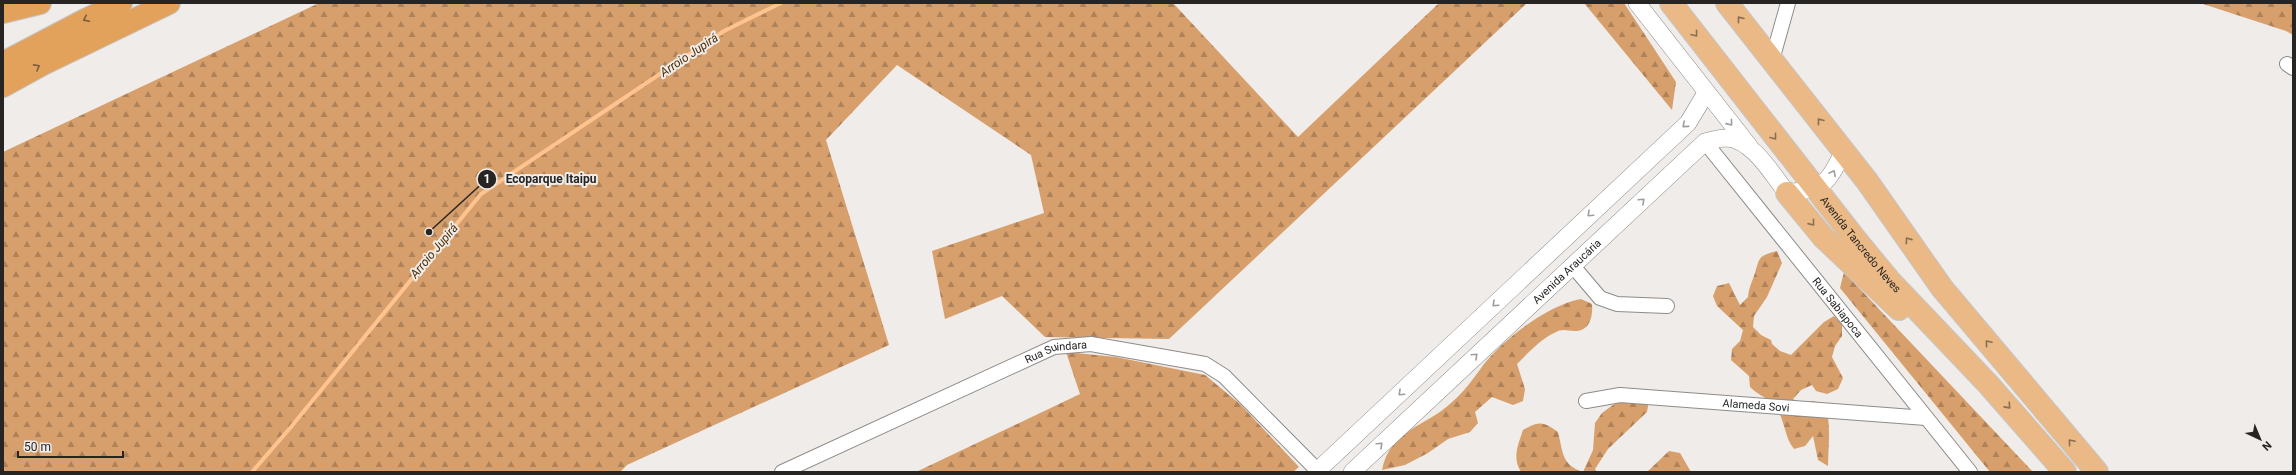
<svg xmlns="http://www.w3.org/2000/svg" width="2296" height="475" viewBox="0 0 2296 475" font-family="Roboto,sans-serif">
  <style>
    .forest { fill: url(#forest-firs) }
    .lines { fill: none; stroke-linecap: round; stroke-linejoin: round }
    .stream { stroke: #fec38f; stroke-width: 4 }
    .minor-casing { stroke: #8e8c89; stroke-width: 16 }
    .tertiary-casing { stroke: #8e8c89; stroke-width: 18 }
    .primary-casing { stroke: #c7c6c6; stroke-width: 24 }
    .trunk-casing { stroke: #c7c6c6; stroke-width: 24 }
    .minor { stroke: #fff; stroke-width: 14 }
    .tertiary { stroke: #fff; stroke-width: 17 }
    .primary { stroke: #eab985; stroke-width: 22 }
    .trunk { stroke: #e3a25c; stroke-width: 22 }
    .oneway { stroke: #7b5d3d }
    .oneway2 { stroke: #886f54 }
    .oneway3 { stroke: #9d9d9c }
    .labels { text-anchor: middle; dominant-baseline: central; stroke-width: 4; stroke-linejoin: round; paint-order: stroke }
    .street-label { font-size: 11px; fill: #262524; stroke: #efece9 }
    .water-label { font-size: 12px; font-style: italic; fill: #4e2a00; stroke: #efece9 }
    .leader { fill: none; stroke: #262524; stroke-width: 1.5 }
    .callout-dot { fill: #262524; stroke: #efece9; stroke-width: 1.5 }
    .mark-label { font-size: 12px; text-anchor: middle; font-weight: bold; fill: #fff }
    .callout-label { font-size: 12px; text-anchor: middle; font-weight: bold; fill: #262524; stroke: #efece9; stroke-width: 4; stroke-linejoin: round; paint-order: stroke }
  </style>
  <defs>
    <pattern id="forest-firs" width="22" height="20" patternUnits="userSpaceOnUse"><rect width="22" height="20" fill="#d79f6b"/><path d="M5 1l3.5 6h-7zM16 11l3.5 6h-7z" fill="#ae8158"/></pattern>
  </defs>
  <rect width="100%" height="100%" fill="#efece9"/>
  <path class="forest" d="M319,3h854l125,134 141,-134h88l-358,336 -124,-2 -43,-41 -57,23 -13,-68 112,-38 -13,-58 -134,-90 -71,75 63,205 -262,120 -7,7h-617v-320z
    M1584,3h40l52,79 -4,28z
    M2200,3h93v32l-7,-4z
    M1777,251l5,12 -15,34 -13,19 -1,11 8,8 10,5 1,4 8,7 11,4 33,-33 10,-6 8,8v12l-7,10 -3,11 11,21 -5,11 -11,5 -11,-3 -4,-6 -11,5 -8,9 9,5 11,-3 11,3c8,16 4,43 4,62l-10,-6 -5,-24 -8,10 -11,3c-10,-12 -9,-30 -19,-43 -7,-8 -17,-11 -25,-19l-1,-11 -18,-16 1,-11 8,-8 3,-11 -26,-24 -4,-10 4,-10 12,-3 11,22 8,-8c1,-10 4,-15 7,-24 5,-17 4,-17 22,-22z
    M1844,272l189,200h-43l-150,-184z
    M1581,299l11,5c1,12 -2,27 -17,27 -9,0 -12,-3 -21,2 -13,6 -27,21 -37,31l8,25 -2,12 -10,4 -21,-8 -17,15 3,11 -8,9 -22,7 -20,14 -23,12 -23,5c8,-40 43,-43 69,-67 13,-11 23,-25 33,-39 21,-26 64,-59 97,-65z
    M1066,352l50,5 89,18 35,29 59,63 -6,5h-377l164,-78z
    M1649,400l-2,12 -39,37 -13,20 2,3h-76c-9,-14 -3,-27 2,-42 16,-9 20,-9 35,2 5,19 3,33 25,40l10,-22 2,-27 7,-10 15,-11z
    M1669,451l11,2 11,19h-44z"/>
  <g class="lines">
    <path class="stream" d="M252,472l39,-45 190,-233 243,-163 57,-28"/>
    <defs>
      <g id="minor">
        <path d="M1772,60l16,-57"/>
        <path d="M2287,64l6,4"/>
        <path id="s1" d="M1705,142l265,330"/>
        <path d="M1572,265l28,33 17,6 50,2"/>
        <path id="s2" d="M1586,401l34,-6 306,23"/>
        <path id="s3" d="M782,472l272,-125 37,-3 114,20 19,12 95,96"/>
      </g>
      <g id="tertiary">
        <path d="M1637,3l112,143"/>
        <path d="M1316,472l372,-349 18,-30"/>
        <path id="s4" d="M1352,472l353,-330c7,-2 14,-4 22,-4 26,2 45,36 60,55 39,-5 39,-8 57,-42"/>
      </g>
      <g id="primary">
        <path id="s5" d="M1671,3l185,237 33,40 99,104 77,88"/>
        <path d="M1727,3l140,178 75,107 155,184"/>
        <path d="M1787,193l36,44 76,72"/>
      </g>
      <path id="trunk" d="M3,12l37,-9
        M3,63l84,-44 34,-16
        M3,86l40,-22 126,-61"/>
    </defs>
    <use href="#minor" class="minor-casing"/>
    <use href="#tertiary" class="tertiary-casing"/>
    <use href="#primary" class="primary-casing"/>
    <use href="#trunk" class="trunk-casing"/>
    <use href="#minor" class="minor"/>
    <use href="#tertiary" class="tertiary"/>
    <use href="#primary" class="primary"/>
    <use href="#trunk" class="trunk"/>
  </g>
  <defs><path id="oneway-chevron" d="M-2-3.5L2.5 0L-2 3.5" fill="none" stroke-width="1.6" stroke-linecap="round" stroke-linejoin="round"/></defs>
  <g class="oneway">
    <use href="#oneway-chevron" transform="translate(86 19) rotate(154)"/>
    <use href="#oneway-chevron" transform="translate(37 67) rotate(-29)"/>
  </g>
  <g class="oneway2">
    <use href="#oneway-chevron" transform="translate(1740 19) rotate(-128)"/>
    <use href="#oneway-chevron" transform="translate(1695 34) rotate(52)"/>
    <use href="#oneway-chevron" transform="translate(1820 121) rotate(-128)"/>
    <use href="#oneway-chevron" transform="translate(1774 137) rotate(52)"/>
    <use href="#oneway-chevron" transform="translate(1812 223) rotate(51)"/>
    <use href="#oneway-chevron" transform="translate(1908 240) rotate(-125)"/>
    <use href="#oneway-chevron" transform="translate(1988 343) rotate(-130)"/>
    <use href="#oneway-chevron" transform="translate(2008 406) rotate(48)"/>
    <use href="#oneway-chevron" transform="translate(2071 442) rotate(-130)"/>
  </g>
  <g class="oneway3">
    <use href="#oneway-chevron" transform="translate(1730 123) rotate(51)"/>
    <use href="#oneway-chevron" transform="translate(1685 125) rotate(139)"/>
    <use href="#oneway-chevron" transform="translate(1833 173) rotate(-62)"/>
    <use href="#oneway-chevron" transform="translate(1642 201) rotate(-43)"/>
    <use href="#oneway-chevron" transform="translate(1590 214) rotate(137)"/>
    <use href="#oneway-chevron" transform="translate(1495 304) rotate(137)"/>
    <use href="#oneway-chevron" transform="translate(1475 356) rotate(-43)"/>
    <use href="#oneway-chevron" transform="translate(1401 393) rotate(137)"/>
    <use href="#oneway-chevron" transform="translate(1380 445) rotate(-43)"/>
  </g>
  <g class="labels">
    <g class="street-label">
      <text stroke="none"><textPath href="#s5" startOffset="307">Avenida Tancredo Neves</textPath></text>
      <text stroke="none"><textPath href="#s4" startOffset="294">Avenida Araucária</textPath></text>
      <text stroke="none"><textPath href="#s1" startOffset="212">Rua Sabiapoca</textPath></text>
      <text stroke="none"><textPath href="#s3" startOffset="300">Rua Suindara</textPath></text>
      <text stroke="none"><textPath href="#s2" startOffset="171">Alameda Sovi</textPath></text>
    </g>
    <g class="water-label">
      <text transform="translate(689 55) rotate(-34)">Arroio Jupirá</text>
      <text transform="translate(434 251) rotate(-50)">Arroio Jupirá</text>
    </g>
  </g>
  <path class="leader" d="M429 232L487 179"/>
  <g class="callout-dot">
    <circle cx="429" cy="232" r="4"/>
    <circle cx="487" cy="179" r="10"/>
  </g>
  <g class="mark-label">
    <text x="487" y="183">1</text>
  </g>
  <g class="callout-label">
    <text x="551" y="183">Ecoparque Itaipu</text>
  </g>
  <rect width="2296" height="475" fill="none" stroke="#262524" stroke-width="8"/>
  <g transform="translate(2260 439) rotate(136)" stroke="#efece9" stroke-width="3" paint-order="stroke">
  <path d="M0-3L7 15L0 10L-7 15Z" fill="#262524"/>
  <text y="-6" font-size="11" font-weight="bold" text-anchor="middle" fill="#262524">N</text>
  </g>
  <path d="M18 451v6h105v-6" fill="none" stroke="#262524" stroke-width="2"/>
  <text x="24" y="451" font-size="12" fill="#262524" stroke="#efece9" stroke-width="3" paint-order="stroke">50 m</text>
</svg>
